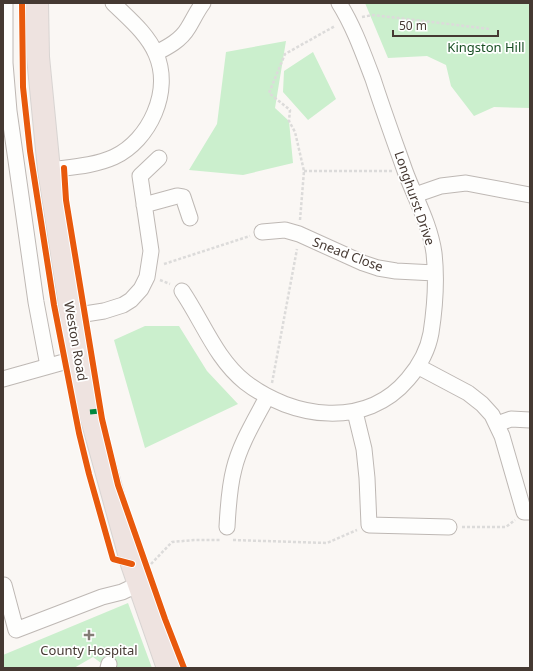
<svg xmlns="http://www.w3.org/2000/svg" width="533" height="671" viewBox="0 0 533 671" font-family="'Noto Sans',sans-serif">
  <style>
    .green { fill: #cbefcd }
    .lines { fill: none; stroke-linecap: round; stroke-linejoin: round }
    .minor-casing { stroke: #beb8b4; stroke-width: 17 }
    .highway-casing { stroke: #d8d4d2; stroke-width: 24 }
    .path { stroke: #dcdbda; stroke-width: 2.5; stroke-dasharray: 3 2; stroke-linecap: butt }
    .minor { stroke: #fefefd; stroke-width: 15 }
    .highway { stroke: #eee3e0; stroke-width: 22 }
    .quiet { stroke: #00873e; stroke-width: 5; stroke-dasharray: 10 5; stroke-linecap: butt }
    .cycleway-casing { stroke: #fff; stroke-width: 8 }
    .cycleway { stroke: #e8590c; stroke-width: 6 }
    .poi-dot { fill: #847c76; stroke: #fff; stroke-width: 1.5 }
    .labels { text-anchor: middle; dominant-baseline: central; stroke-width: 3.5; stroke-linejoin: round; paint-order: stroke }
    .park-label { font-size: 13px; fill: #194f24; stroke: #fff }
    .street-label { font-size: 13px; fill: #453932; stroke: #fff }
    .poi-label { font-size: 13px; fill: #453932; stroke: #fff }
  </style>
  <rect width="100%" height="100%" fill="#faf7f4"/>
  <path class="green" d="M365,3h165v105l-36,-1 -20,9 -23,-30 -5,-21 -19,-9 -39,2z
    M286,41l-11,67 14,13 4,42 -50,12 -54,-5 28,-46 9,-72z
    M313,52l23,47 -28,21 -25,-28 1,-21z
    M145,326h34l28,45 31,33 -93,44 -31,-108z
    M128,603l24,65h-47v-2l-12,-9 -19,11h-71v-13z"/>
  <g class="lines">
    <defs>
      <path id="minor" d="M5,3v60l4,48 27,191 12,64
        M156,53c12,-6 25,-13 32,-25 5,-8 9,-17 15,-25
        M49,170c22,-3 45,-4 65,-13 36,-17 58,-66 42,-103 -9,-21 -28,-36 -43,-51
        M415,195l26,-9 25,-3 64,12
        M144,205l33,-9 6,1 7,21
        M262,232l23,-2 14,4 64,29 15,5 18,3 39,2
        M182,291c21,31 34,68 63,91 48,37 121,47 163,-3 12,-14 20,-29 23,-46 4,-26 6,-54 3,-80 -4,-29 -19,-55 -29,-82 -11,-31 -22,-61 -32,-92 -10,-26 -19,-52 -34,-76
        M72,316l32,-5 19,-6 8,-5 10,-11 6,-12 4,-26 -11,-75 19,-18
        M419,367l49,26 14,11 10,11 10,21 22,76h6
        M3,379l75,-21
        M355,412l9,37 3,29 2,47 80,2
        M497,424l14,-5 19,1
        M227,527c1,-19 2,-39 7,-58 6,-25 21,-49 33,-72
        M4,585l12,45 86,-33 20,-5 17,-8
        M108,668l1,-4"/>
      <path id="highway" d="M37,3l1,54 11,113 29,188 12,54 42,152 36,104"/>
    </defs>
    <use href="#minor" class="minor-casing"/>
    <use href="#highway" class="highway-casing"/>
    <path class="path" d="M362,17l11,-2 117,14
      M304,171h88
      M300,220l4,-49 -9,-39 -6,-11 1,-11 -21,-17 16,-39 50,-28
      M164,264l86,-28
      M160,280l10,4
      M272,383l25,-134
      M462,527h44l9,-7
      M233,540l94,3 30,-13
      M151,564l21,-22 22,-2h26"/>
    <use href="#minor" class="minor"/>
    <use href="#highway" class="highway"/>
    <path class="quiet" d="M90,412l11,-1"/>
    <defs>
      <path id="cycleway" d="M22,3l1,84 7,64 24,154 25,128 10,41 24,85 19,5
        M64,168l2,32 36,219 16,66 47,134 19,49"/>
    </defs>
    <use href="#cycleway" class="cycleway-casing"/>
    <use href="#cycleway" class="cycleway"/>
  </g>
  <path class="poi-dot" d="M87 629h4v4h4v4h-4v4h-4v-4h-4v-4h4z"/>
  <g class="labels">
    <g class="park-label">
      <text x="486" y="47">Kingston Hill</text>
    </g>
    <g class="street-label">
      <text transform="translate(415 198) rotate(71)">Longhurst Drive</text>
      <text transform="translate(348 254) rotate(21)">Snead Close</text>
      <text transform="translate(76 341) rotate(80)">Weston Road</text>
    </g>
    <g class="poi-label">
      <text x="89" y="650">County Hospital</text>
    </g>
  </g>
  <rect width="533" height="671" fill="none" stroke="#453932" stroke-width="8"/>
  <path d="M393 30v6h105v-6" fill="none" stroke="#453932" stroke-width="2"/>
  <text x="399" y="30" font-size="12" fill="#453932" stroke="#ffffff" stroke-width="3" paint-order="stroke">50 m</text>
</svg>
